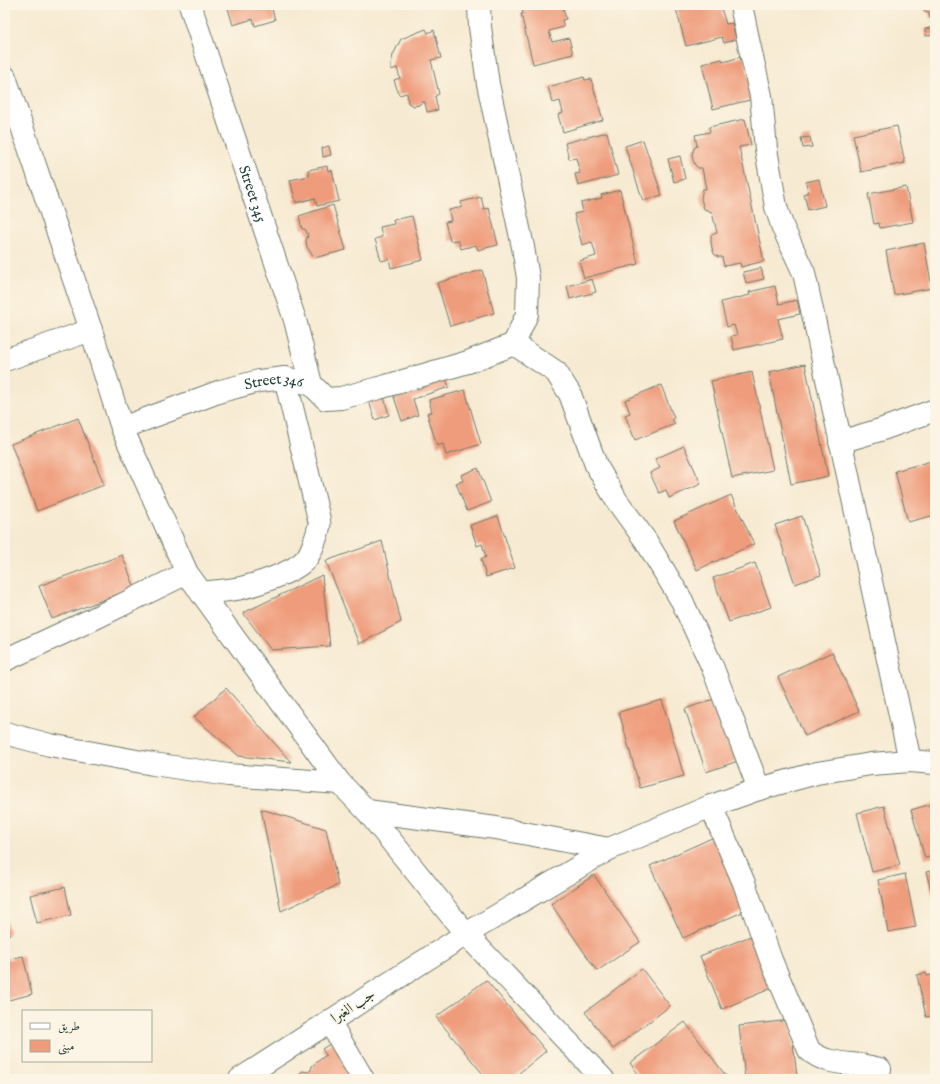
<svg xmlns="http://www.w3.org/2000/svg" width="940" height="1084" viewBox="0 0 940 1084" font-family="'IM FELL English',Amiri,serif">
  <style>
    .building { fill: #ef9c7c }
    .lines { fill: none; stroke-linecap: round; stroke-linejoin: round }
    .minor-casing { stroke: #6b7a6b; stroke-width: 24 }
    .major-casing { stroke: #6b7a6b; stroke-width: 24 }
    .minor { stroke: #fff; stroke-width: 22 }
    .major { stroke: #fff; stroke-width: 22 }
    .labels { text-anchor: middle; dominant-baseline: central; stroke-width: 3; stroke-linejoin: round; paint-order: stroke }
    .street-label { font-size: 15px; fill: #1f3d34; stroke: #fcf5e5 }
  </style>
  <rect width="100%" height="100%" fill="#fcf5e5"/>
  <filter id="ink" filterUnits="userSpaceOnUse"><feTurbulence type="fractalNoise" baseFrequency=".025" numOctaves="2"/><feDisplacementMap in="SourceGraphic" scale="8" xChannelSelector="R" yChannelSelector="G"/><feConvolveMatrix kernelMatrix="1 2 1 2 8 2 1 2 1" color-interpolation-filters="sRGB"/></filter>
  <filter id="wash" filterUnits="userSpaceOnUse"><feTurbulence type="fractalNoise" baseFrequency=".012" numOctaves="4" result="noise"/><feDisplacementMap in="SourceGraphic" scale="16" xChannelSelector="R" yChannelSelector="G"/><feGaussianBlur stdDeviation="0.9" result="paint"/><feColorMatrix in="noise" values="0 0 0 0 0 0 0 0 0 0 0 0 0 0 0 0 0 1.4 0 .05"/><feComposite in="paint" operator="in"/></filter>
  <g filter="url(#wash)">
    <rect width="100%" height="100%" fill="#f7ead2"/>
    <g id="blocks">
      <path class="building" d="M227,5h44l4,15 -20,6 -2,-7 -20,6z
        M521,5h41l4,14 -4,1 2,7 -15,4 3,11 17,-4 4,16 -40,10 -12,-50h2z
        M638,5h13v1l-12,2z
        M658,5h13v1l-12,2z
        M675,5h45l6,19 6,-1 4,16 -12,4 -2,-6 -36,9z
        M924,5h11v18l-2,-5h-3l-1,-6h-4z
        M935,27v8l-9,1 -1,-7z
        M426,29l2,4 6,-3 7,28 -10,2 8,34 -4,2 3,14 -11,2 -2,-10h-3l-3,3 -5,1 -6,-3 -1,-10 -8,2 -5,-15 6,-2 -3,-10 -6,2v-5l2,-10 8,-16z
        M744,56l10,43 -41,10 -11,-45 20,-5 1,3z
        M584,77l1,3 6,-1 12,41 -40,12 -5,-17 5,-2 -3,-12 -7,2 -5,-16z
        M745,119l6,26 -12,2 25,114 -23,6 -1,-4 -16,3 -2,-9h-4l-4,-3 -2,-6 -1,-6v-7l6,-2 -5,-21 -8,-3 -3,-10 1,-7 1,-3h3l-4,-21h-4l-3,-3 -2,-5 -1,-5 2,-7 3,-2 -2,-11 15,-3 -1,-5z
        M897,126l8,37 -44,9 -8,-37z
        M607,132l11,43 -40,11 -3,-12 5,-1 -4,-15 -7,1 -4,-16z
        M810,137l2,10 -9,1 -2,-10z
        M643,140l19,55 -19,6 -18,-55z
        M329,146l2,9 -8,2 -1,-9z
        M680,156l5,23 -11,3 -6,-23z
        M327,166l1,5 4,-1 7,31 -22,5 -2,-8 -19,5 -6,-23 19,-4 -1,-6z
        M819,179l6,27 -17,4 -4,-16 4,-2 -2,-10z
        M906,187l7,35 -33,6 -1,-5 -5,1 -6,-30z
        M620,190l18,74 -54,14 -5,-17 17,-5 -4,-14 -10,3 -8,-31 9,-2 -2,-9 21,-5 -1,-3z
        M481,197l3,12 5,-1 9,37 -20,5 -2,-5 -15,4 -3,-9 -8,1 -5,-19 6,-1 -2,-11 13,-3 -1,-5z
        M333,205l13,45 -32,8 -7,-11 -1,-6 2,-6 -3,-6h-3l-3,-13z
        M412,216l11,44 -32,8 -2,-9 -8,2 -6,-22 7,-2 -2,-10 14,-3 -1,-4z
        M924,243l8,45 -38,7 -8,-44z
        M761,268l3,11 -18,4 -3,-11z
        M482,270l12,43 -44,13 -13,-43z
        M592,279l4,13 -26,7 -3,-13z
        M775,286l4,18 18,-4 3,14 -22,5 5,20 -49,11 -3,-14 6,-1 -3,-10 -7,2 -6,-25 29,-7 -1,-3z
        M805,364l23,112 -37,8 -22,-112z
        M752,372l21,98 -41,8 -21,-97z
        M445,376l4,11 -36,12 5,16 -16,6 -9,-27z
        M661,385l13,33 -2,1 3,5 -40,16 -10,-25 5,-2 -5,-13z
        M465,390l16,54 -35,11 -3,-11 -6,2 -10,-33 5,-1 -3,-12z
        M383,394l6,21 -14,5 -7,-22z
        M78,418l26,67 -67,26 -26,-67z
        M684,446l17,38 -32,14 -3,-8 -7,3 -9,-20 10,-5 -5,-9z
        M935,460v55l-27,7 -13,-51z
        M478,468l13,34 -24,9 -11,-28 7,-2 -2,-6z
        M731,495l23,49 -57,26 -23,-49z
        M498,516l17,52 -29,9 -5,-18 5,-2 -4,-13 -5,2 -7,-21z
        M802,516l19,59 -26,9 -20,-59z
        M382,541l19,81 -42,22 -33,-83z
        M122,555l13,33 -83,31 -13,-33z
        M755,563l16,44 -42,15 -16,-44z
        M322,575l8,71 -59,4 -28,-37z
        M832,652l27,59 -54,25 -27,-59z
        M226,688l65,74 -52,-6 -45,-39z
        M720,697l21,63 -35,12 -21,-63z
        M662,700l22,76 -44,12 -21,-76z
        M935,803v53l-10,2 -14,-48z
        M884,806l16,59 -28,7 -15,-59z
        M261,809l65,20 12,56 -57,26z
        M714,837l33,73 -64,28 -33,-72z
        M935,870v34l-9,-32z
        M905,874l11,53 -28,5 -10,-52z
        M594,875l46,67 -43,29 -46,-67z
        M65,887l6,28 -34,8 -7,-28z
        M5,917l5,17 -5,1z
        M756,934l21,52 -55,23 -22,-53z
        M23,956l9,38 -27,7v-41z
        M642,969l28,37 -57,43 -28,-37z
        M926,973l1,3 8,-2v49l-2,-7 -7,1 -9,-42z
        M486,980l60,71 -34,28h-25l-51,-62z
        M790,1020l7,56 -23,3h-29l-6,-53z
        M685,1022l41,54 -4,3h-80l-12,-16z
        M333,1042l28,37h-63l1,-4 3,-4 6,1 3,-2 1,-4 14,-11 -4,-6z"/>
    </g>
  </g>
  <g filter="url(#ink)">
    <use href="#blocks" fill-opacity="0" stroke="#6b7a6b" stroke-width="1"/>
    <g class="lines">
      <defs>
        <g id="minor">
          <path id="s1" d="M190,5l105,315 16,64"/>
          <path d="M479,5l1,22 8,57 35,163 5,31 -1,36 -13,30 42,28 14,22 26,71 21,36 29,40 36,60 30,65 47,123"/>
          <path d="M741,5l8,39 12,52 5,53 10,58 7,21 21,45 106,488"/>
          <path d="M5,360l86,-30"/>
          <path id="s2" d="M122,428l99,-37 38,-10 26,-3 26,6 15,15 15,-1 38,-10 89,-26 46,-18"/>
          <path d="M840,442l40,-12 55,-20"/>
          <path d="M201,593c13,-2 27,-2 40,-5 17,-4 54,-16 65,-29 5,-6 11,-23 13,-32 1,-3 0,-8 -1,-12l-33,-137"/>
          <path d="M5,660l88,-41 94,-46"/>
          <path d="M5,733l45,12 103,19 75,11 112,8"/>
          <path d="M711,806l33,77 27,77 38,90c14,13 34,13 52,15 6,1 13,3 19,4"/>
          <path d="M367,811l129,17 113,21"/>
          <path d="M329,1021l34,58"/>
          <path d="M240,1079l226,-145"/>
        </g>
        <path id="major" d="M5,77l86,253 31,98 65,145 153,210 27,28 99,123 137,145
          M466,934l143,-85 102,-43 48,-17 58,-16 54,-9 39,-3 25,2"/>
      </defs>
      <use href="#minor" class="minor-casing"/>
      <use href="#major" class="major-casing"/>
      <use href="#minor" class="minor"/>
      <use href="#major" class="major"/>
    </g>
  </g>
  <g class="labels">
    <g class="street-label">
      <text stroke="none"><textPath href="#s1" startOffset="199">Street 345</textPath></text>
      <text stroke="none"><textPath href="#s2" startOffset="160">Street 346</textPath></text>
      <text transform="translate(353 1006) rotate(-33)">جب الغبرا</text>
    </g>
  </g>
  <rect width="940" height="1084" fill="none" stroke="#fcf5e5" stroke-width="20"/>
  <rect x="22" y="1010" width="130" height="52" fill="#fcf5e5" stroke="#a4ab9e"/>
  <rect x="30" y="1023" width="20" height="6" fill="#ffffff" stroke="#a4ab9e"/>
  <text x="58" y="1030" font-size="12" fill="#1f3d34">طريق</text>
  <rect x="30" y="1040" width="20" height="12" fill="#ef9c7c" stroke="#a4ab9e"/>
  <text x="58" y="1050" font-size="12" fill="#1f3d34">مبنى</text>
</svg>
